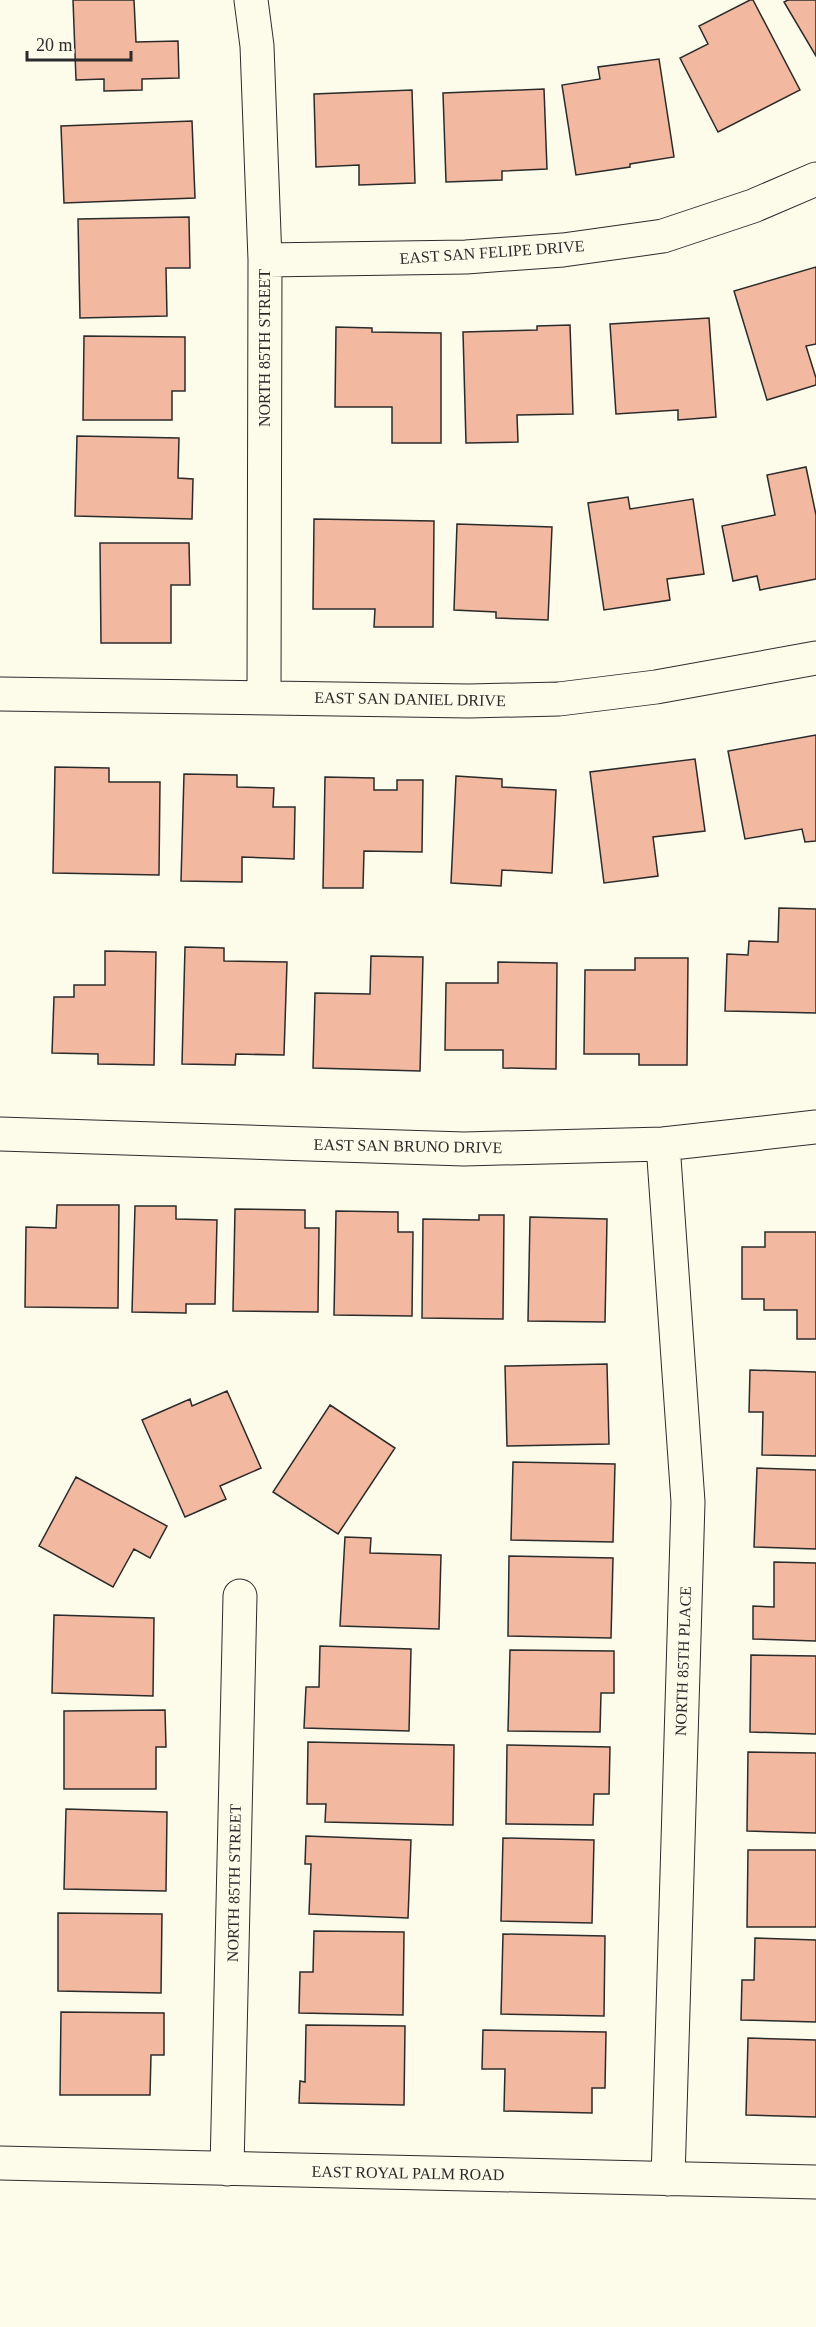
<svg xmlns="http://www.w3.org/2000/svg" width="816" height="2327" viewBox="0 0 816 2327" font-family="Georgia,serif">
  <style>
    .building { fill: #f2b8a0; stroke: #2b2b2b; stroke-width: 1.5 }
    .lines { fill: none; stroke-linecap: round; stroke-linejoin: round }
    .minor-casing { stroke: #2b2b2b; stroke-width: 35 }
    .minor { stroke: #fdfbea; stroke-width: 33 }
    .labels { text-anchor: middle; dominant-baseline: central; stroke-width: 4.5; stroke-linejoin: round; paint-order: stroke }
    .street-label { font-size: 16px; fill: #2b2b2b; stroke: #fdfbea }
  </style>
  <rect width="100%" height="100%" fill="#fdfbea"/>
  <path class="building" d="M73,0h61l2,42 42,-1 1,37 -37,1v11l-38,1v-12l-28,1z
    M750,0h3l47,90 -82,42 -38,-74 28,-14 -9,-18z
    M788,0h28v56l-32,-54z
    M659,59l15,98 -44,7v3l-54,8 -14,-90 38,-6 -2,-12z
    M544,89l3,80 -45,2v9l-56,2 -3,-89z
    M412,90l3,93 -56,2v-20l-43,2 -2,-73z
    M192,121l3,77 -131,5 -3,-77z
    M189,217l1,51h-24l1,48 -87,2 -2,-99z
    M816,267v77l-10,2 10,32v7l-49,15 -33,-109z
    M709,318l7,99 -38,3v-10l-62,4 -6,-90z
    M570,325l3,89 -56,1 1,27 -52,1 -3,-111 74,-2v-4z
    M336,327l36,1v4l69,1v110h-49v-36h-57z
    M84,336l101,1v54h-13v29h-89z
    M77,436l102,2 -1,40 15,1 -1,40 -117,-3z
    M806,467l10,48v64l-56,11 -3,-14 -24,5 -11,-55 53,-11 -8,-40z
    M628,497l2,12 63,-10 11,75 -37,5 3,21 -66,10 -16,-107z
    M314,519l120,2 -1,106h-59l1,-18h-62z
    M457,524l95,3 -4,93 -52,-2v-6l-42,-2z
    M100,543h89l1,42h-19v58h-70z
    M816,735v106l-11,1 -3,-13 -57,10 -17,-88z
    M695,759l10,72 -52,6 5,39 -54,7 -14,-111z
    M55,767l54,1v14h51l-1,93 -106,-2z
    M184,774l53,1v12l37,1 -1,19h22l-1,52 -52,-2v25l-61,-1z
    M456,776l46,3v8l54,3 -4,83 -50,-3 -1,16 -50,-3z
    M325,777l49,1v12h23v-10h26l-1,72 -58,-1 -1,37h-40z
    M779,908l37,1v104l-91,-2 2,-57 21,1 1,-14 29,1z
    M185,947l39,1v13l63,1 -3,93 -48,-1 -1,11 -53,-1z
    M105,951l51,1 -2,113 -56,-1v-10l-46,-1 2,-56h20v-12h31z
    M371,956l52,1 -3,114 -107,-3 2,-75 55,1z
    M635,958h53l-1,107h-48v-11h-55l1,-84h50z
    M498,962l59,1 -1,106 -53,-1v-18h-58l1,-67h52z
    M57,1205h62l-1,103 -93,-1 1,-80 30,1z
    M135,1206h41v13l41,1 -2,84h-29v9l-54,-1z
    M235,1209l70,1v18h14l-1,84 -85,-1z
    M336,1211l62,1v20h15l-1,84 -78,-1z
    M479,1215h25l-1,104 -81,-1 1,-99 56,1z
    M530,1217l77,2 -2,103 -77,-1z
    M765,1232h51v107h-19v-29h-33v-11h-22v-52h23z
    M607,1364l2,80 -102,2 -2,-80z
    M750,1370l66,2v84l-54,-1 1,-43h-14z
    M227,1391l34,77 -41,18 6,13 -41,18 -43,-97 48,-21 2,7z
    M330,1405l65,43 -57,86 -65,-42z
    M513,1462l102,2 -2,78 -102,-2z
    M757,1468l59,2v79l-62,-2z
    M76,1477l91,49 -17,32 -16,-9 -21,38 -74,-41z
    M345,1537l26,1 -1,15 71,2 -2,74 -99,-3z
    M509,1556l104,2 -2,80 -103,-2z
    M774,1562l42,1v78l-63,-2v-33l21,1z
    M54,1615l100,3 -1,78 -101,-3z
    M320,1646l91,3 -2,82 -105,-3 2,-41h13z
    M510,1650l104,1v42h-13l-1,39 -92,-1z
    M751,1655l65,1v78l-66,-2z
    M165,1710l1,37h-10v42h-92v-78z
    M308,1742l146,3 -1,80 -128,-3 1,-18h-19z
    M507,1745l103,2 -1,47h-15l-1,31 -87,-1z
    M748,1752l68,1v80l-69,-2z
    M66,1809l101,3 -1,79 -102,-2z
    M306,1836l105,4 -3,78 -99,-4 2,-50h-6z
    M503,1838l91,2 -2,83 -91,-2z
    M748,1850h68v77h-69z
    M58,1913l104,1 -1,79 -103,-2z
    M314,1931l90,1 -1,83 -104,-2 1,-41h13z
    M503,1934l102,2 -1,80 -103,-2z
    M755,1938l61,2v82l-75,-2 1,-40h12z
    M61,2012l103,1v42h-13l-1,40h-90z
    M306,2025l99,1 -1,79 -105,-2 1,-22 5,1z
    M483,2030l123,2 -1,56h-13v25l-88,-2 1,-42h-23z
    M748,2038l68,2v77l-70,-2z"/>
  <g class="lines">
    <defs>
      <path id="minor" d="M251,0l6,46 8,214 -1,437
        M265,260l201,-3 97,-7 100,-14 90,-30 63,-27
        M0,694l469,7 90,-2 97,-12 160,-29
        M0,1134l464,15 199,-5 153,-17
        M663,1144l25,358 -20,677
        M0,2163l816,19
        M227,2169l13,-573"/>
    </defs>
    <use href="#minor" class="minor-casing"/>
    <use href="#minor" class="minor"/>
  </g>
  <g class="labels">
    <g class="street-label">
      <text transform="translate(492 252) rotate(-4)">EAST SAN FELIPE DRIVE</text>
      <text transform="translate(264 348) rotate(-90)">NORTH 85TH STREET</text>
      <text transform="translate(410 699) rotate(1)">EAST SAN DANIEL DRIVE</text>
      <text transform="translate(408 1146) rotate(1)">EAST SAN BRUNO DRIVE</text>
      <text transform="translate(683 1661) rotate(-88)">NORTH 85TH PLACE</text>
      <text transform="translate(234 1883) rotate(-89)">NORTH 85TH STREET</text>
      <text transform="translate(408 2173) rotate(1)">EAST ROYAL PALM ROAD</text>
    </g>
  </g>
  <path d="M27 51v9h104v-9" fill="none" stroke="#2b2b2b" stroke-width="3"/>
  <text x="36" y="51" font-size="18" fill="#2b2b2b" stroke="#fdfbea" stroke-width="4.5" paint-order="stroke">20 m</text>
</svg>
